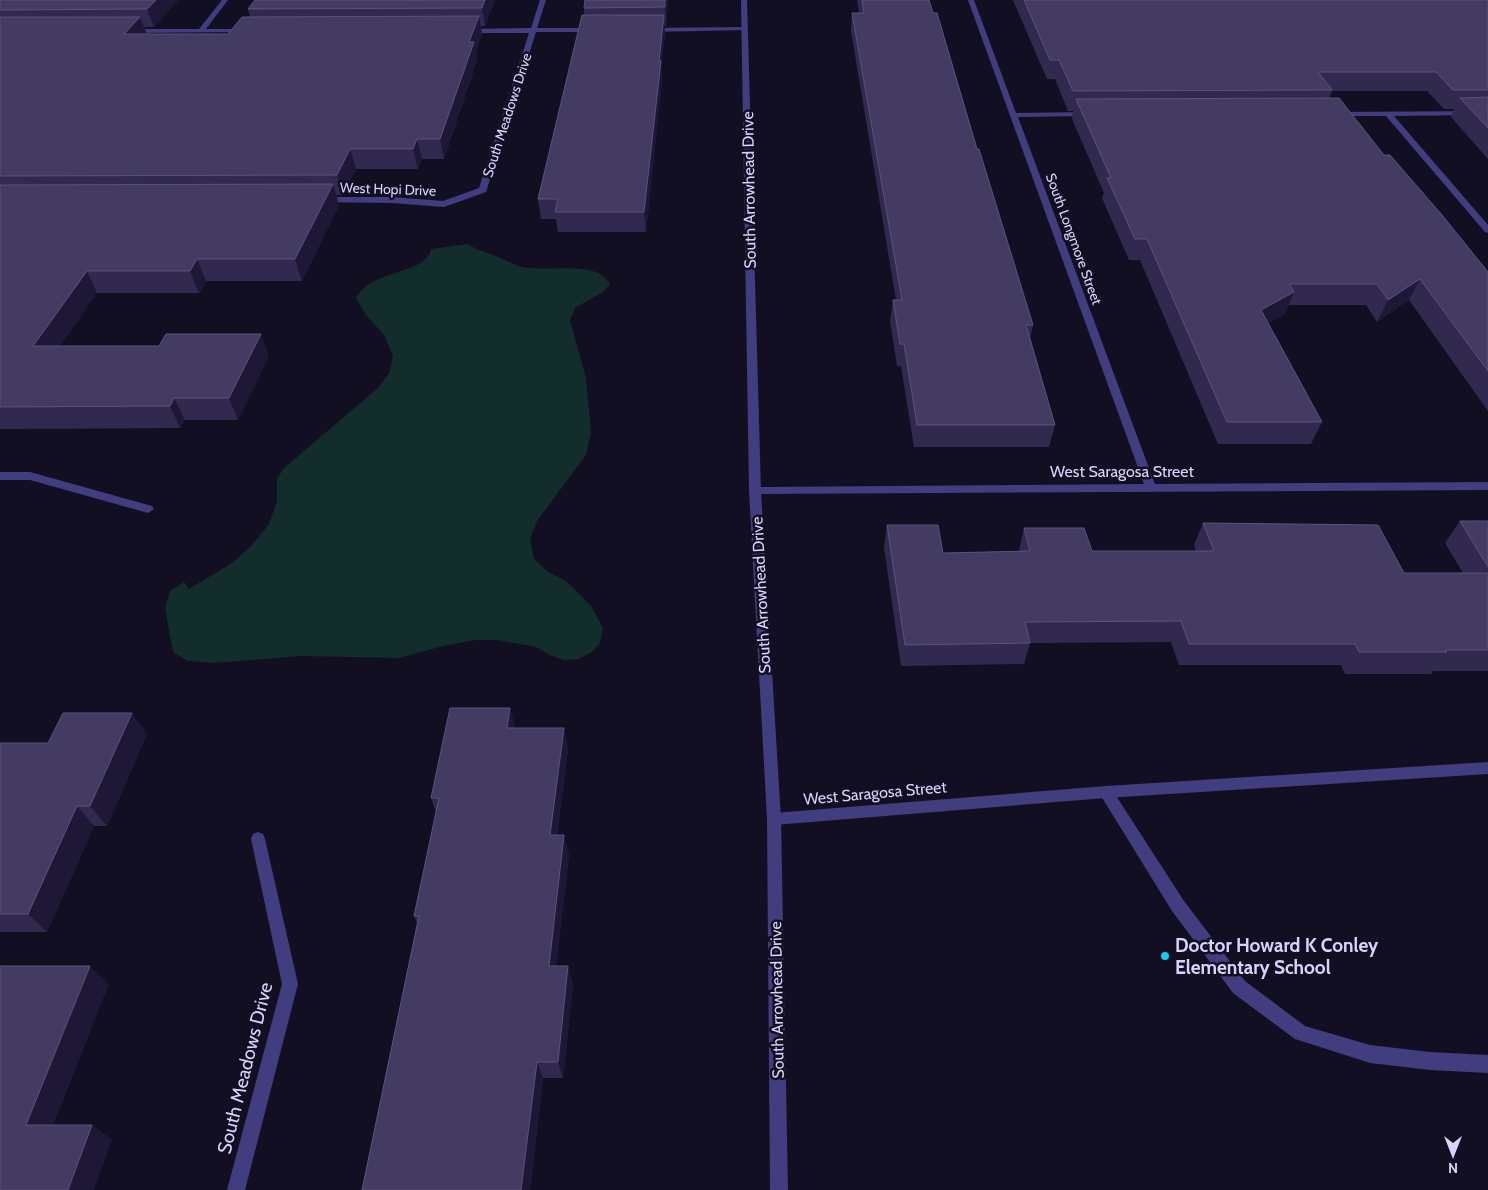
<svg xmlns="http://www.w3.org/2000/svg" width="1488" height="1190" viewBox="0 0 1488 1190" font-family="Cabin,sans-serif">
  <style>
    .green { fill: #132c2c }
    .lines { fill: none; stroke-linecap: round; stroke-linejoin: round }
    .service { fill: #413d7e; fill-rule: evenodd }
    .minor { fill: #413d7e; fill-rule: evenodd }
    .tertiary { fill: #413d7e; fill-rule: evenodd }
    .wall { fill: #32294f }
    .shaded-wall { fill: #1e1735 }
    .building { fill: #443b62; stroke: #5b537a }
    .poi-dot { fill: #0ed1ed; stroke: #130f22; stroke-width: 2 }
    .labels { text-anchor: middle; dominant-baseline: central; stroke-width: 5; stroke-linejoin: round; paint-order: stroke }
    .far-street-label { font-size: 14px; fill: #d9d3fc; stroke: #130f22 }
    .street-label { font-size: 16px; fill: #d9d3fc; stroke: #130f22 }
    .near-poi-label { font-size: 19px; font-weight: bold; fill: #d9d3fc; stroke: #130f22; text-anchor: start }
    .near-street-label { font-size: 19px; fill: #d9d3fc; stroke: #130f22 }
  </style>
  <rect width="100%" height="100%" fill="#130f22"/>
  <path class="green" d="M468,244c8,6 16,7 25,11 12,4 23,12 37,13 22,3 69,-7 80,16l-7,8 -28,16 -5,12 16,58 5,55 -5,22 -49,66 -7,18 4,20 13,12 20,11 24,24 12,22 -3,15 -8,9 -14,7 -14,1 -14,-5 -14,-8 -38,-7h-22l-33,6 -44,12 -98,-2 -87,7 -26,-2 -15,-9 -8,-44 5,-17 14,-9 5,7 43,-26 18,-16 19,-23 8,-23v-23l7,-10 95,-81 10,-14 4,-17 -9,-21 -19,-21 -9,-16c14,-29 71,-23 75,-49z"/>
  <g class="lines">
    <path class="service" d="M1106,786l5,2 73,113 61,80 60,45 65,19 60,7 58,3v18l-58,-3 -60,-7 -75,-24 -62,-46 -61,-82 -71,-115 -2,-4 2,-4z"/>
    <path class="minor" d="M222,0h6l-22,29h41l2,1v2l-119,1 -3,-2 3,-2h69z
      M540,0h6l-9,28h58l3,2 -3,2h-59l-50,160 -42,15 -52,-4 -75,-1v-4l3,-1h72l51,4 36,-13 50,-155h-64l-3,-2 3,-2 66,-1z
      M968,0h6l42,113 72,-1 4,2 -4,2 -70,1 137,367 333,-2v8l-737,4 -2,-3 2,-3 4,-1 389,-3z
      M745,27l2,1v2l-100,2 -3,-2 3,-2z
      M1488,111v4l-94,1 94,109v8l-3,-1 -99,-116h-51l-4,-2 4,-2z
      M0,472h30l122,34 2,3 -6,4 -118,-33h-30z
      M1488,762v12l-382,24 -332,27 -5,-1 -2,-5 2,-5 5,-1 332,-27z
      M258,832l5,2 2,5 33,145 -53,206h-18l55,-206 -31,-145 2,-5z"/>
    <path class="tertiary" d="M741,0h6l14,491 20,328 7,371h-18l-3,-371 -18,-328z"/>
  </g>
  <path class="wall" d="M0,0h178l-24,27h-10l3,7h81l22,-17 -2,-8 7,-9h240l-10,26h-4l1,8 -6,17 1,9 -33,99h-22l-4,10h-62l-13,26h-7l3,10 -37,76h-96l-7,12h-102l-37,53 209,10 -31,64h-53l-5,8 -180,1z
    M668,0l-2,26h-2l1,7 -4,34 1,13 -16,152h-88l-2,-13h-15l-3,-20 46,-184v-7z
    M857,0h72l104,325 -3,14 25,86 -6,22h-135l-13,-81h-4l-7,-45 3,-21h3l-45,-269 1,-18h7z
    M1013,0h475v159l-37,-42 3,-8h-10l-17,-18h-95l-3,8 55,56 104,117v139l-79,-111 -32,22 -11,-17h-77l-4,9 -17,9 54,99 -11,22h-93l-78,-184h-11l-27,-62 2,-5 -32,-74 1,-8h-5l-13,-32h-8z
    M1460,521h28v150h-55l-2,3h-86l-4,-9h-162l-8,-23 -141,1 -6,21 -123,2 -17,-119 3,-22 56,28 76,-1v-2l5,-22 68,23h104l-2,-6 9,-22 201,50h59l-18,-30z
    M515,728l53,21 -11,86 12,20 -13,111 17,18 -10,94h-20l-13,112h-168l55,-267 -3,-7 22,-104 -5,-14z
    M147,734l-40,92h-13l-47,106h-47v-189h48z"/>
  <path class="shaded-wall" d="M156,0h22l-24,27 -7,-18z
    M485,0h10l-10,26 -3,-18z
    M665,0h3l-2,26 -1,-19z
    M664,15l1,18 -4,34 1,13 -16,152 -2,-20z
    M479,16l3,18 -6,17 1,9 -33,99 -4,-20 29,-97z
    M140,17l7,18 -23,-1z
    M417,139l5,20 -4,10 -5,-20z
    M350,149l6,20 -13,26 -6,-20z
    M333,184l6,21 -37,76 -7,-22z
    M197,259l9,22 -7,12 -9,-22z
    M87,271l10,22 -52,75 -12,-22z
    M1420,279l-11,21 -32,22 11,-22z
    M1294,292l-9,22 -32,18 8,-22z
    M261,334l8,22 -31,64 -9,-22z
    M174,398l11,22 -5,8 -10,-22z
    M510,708l6,21 -9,-1z
    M132,713l15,21 -40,92 -17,-20z
    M564,728l4,21 -14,106 -4,-20z
    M77,806l17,20 -47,106 -19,-18z
    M564,835l5,20 -15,129 -5,-18z
    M90,966l19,18 -61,155 -22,-14z
    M568,966l5,18 -10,94 -5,-16z
    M537,1062l6,16 -13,112h-9z
    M92,1125l20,14 -18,51h-26z"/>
  <path class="building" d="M0,0h156l-9,9 -147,1z
    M255,0h230l-3,8 -234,1z
    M585,0h80v7l-81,1z
    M862,0h67l4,13h4l40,136h2l54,176h-7l29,100h-138l-13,-81h-4l-7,-44h9l-50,-287h12z
    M1024,0h464v90h-35l-17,-18h-118l14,18 -259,1 -14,-31h-9z
    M582,15h82l-5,46h2l-17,151h-89l3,-13h-20z
    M479,16l-10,26h5l-34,97h-23l-4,10h-63l-13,26 -337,1v-159h140l-16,17h104l14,-17z
    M1488,97v31l-28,-30z
    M1339,98l45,57h6l52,60 46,57v99l-68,-92 -32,21 -11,-16h-88l5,8 -33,18 61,112h-95l-80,-183h-12l-28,-61h4l-35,-79z
    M333,184l-38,75h-98l-7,12h-103l-54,75h126l7,-12h95l-32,64h-55l-4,8 -170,1v-222z
    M1460,521h28v46z
    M1203,523l175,2 26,48h84v77h-43l2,2h-88l-4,-8h-166l-8,-23 -156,1 5,21 -125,2 -18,-120h51l5,28 87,-2 -6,-23h60l8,23h122z
    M450,708h60l-3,20h57l-14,107h14l-15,131h19l-10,96h-21l-16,128h-159l57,-274h-5l25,-118h-8z
    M63,713h69l-42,93h-13l-49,108h-28v-171h48z
    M0,966h90l-64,159h66l-24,65h-68z"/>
  <circle class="poi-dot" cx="1165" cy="956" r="5"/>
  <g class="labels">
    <g class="far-street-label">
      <text transform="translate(507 115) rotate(-72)">South Meadows Drive</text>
      <text transform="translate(388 189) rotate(2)">West Hopi Drive</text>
      <text transform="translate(1074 239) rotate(70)">South Longmore Street</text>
    </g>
    <g class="street-label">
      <text transform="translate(749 190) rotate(-91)">South Arrowhead Drive</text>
      <text x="1122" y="471">West Saragosa Street</text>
      <text transform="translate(761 595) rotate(-93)">South Arrowhead Drive</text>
      <text transform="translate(875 793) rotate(-5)">West Saragosa Street</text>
      <text transform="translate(777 1000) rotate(-91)">South Arrowhead Drive</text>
    </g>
    <g class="near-poi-label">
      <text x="1175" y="945">Doctor Howard K Conley<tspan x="1175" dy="22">Elementary School</tspan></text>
    </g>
    <g class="near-street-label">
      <text transform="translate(245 1068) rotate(-76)">South Meadows Drive</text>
    </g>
  </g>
  <g transform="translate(1453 1155) rotate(180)" stroke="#130f22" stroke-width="4" paint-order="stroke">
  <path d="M0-4L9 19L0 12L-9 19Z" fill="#d9d3fc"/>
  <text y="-8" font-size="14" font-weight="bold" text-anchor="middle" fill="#d9d3fc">N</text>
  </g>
</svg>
